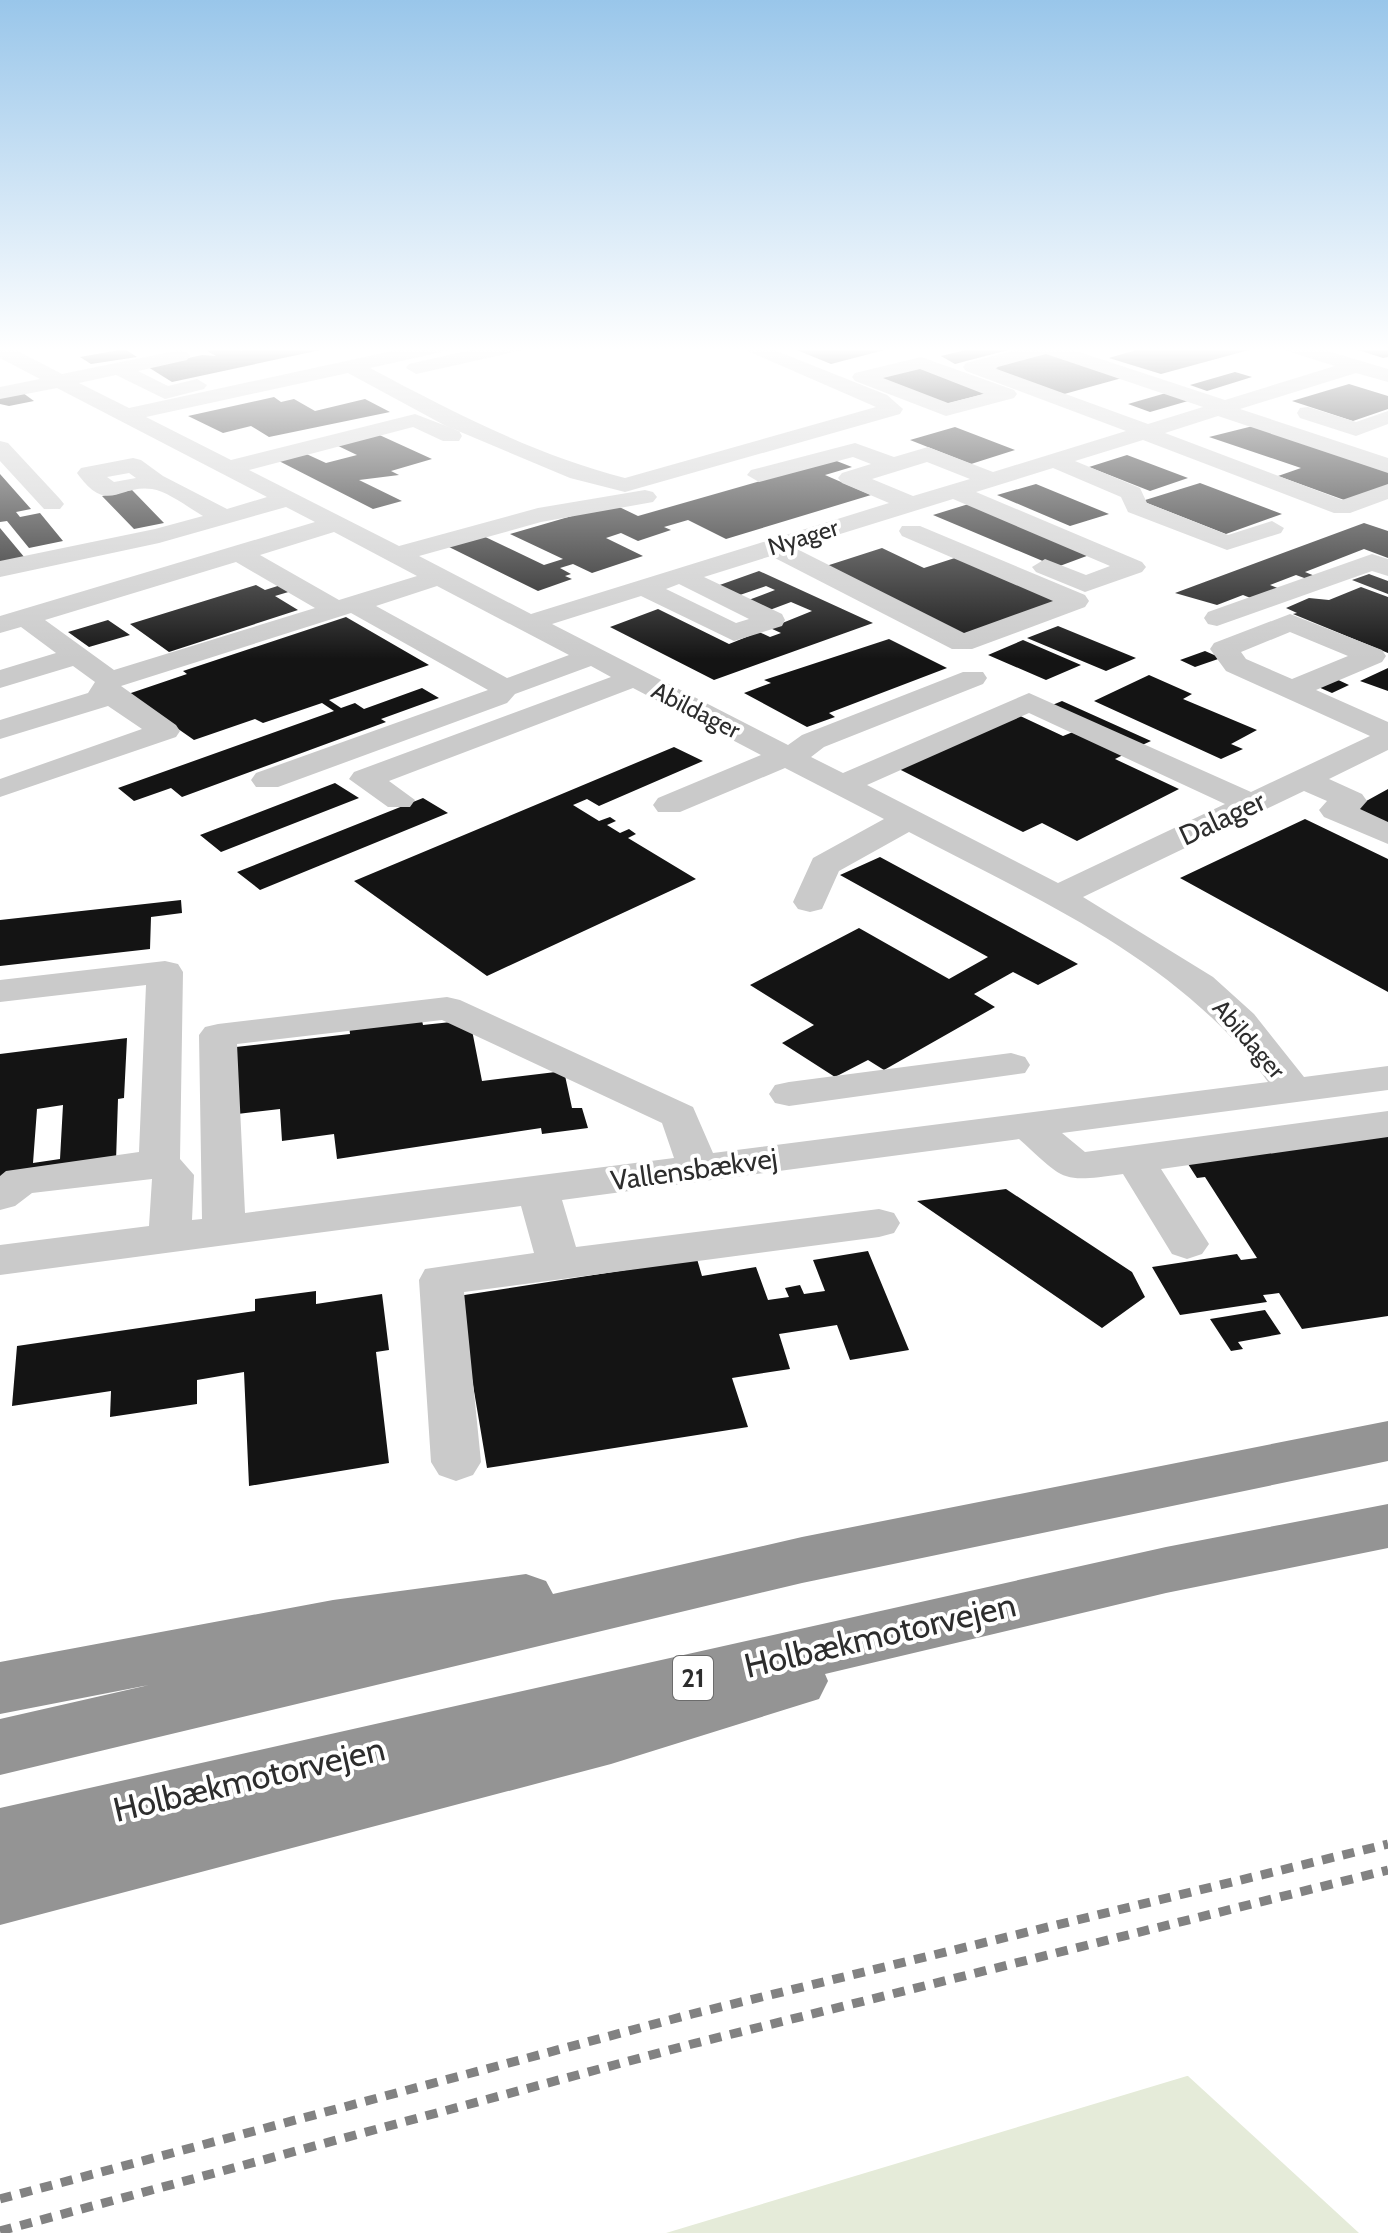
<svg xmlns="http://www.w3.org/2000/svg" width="1388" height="2233" viewBox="0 0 1388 2233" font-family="Cabin,sans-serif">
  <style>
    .green { fill: #e5ebd9 }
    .building { fill: #141414; fill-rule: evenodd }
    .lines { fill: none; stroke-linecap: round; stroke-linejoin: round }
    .minor { fill: #cacaca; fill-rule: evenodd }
    .highway { fill: #949494; fill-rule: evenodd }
    .rail { stroke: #828282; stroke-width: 9; stroke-dasharray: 12 9; stroke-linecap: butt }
    .labels { text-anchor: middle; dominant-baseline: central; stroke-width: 8; stroke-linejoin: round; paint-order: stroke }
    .far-street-label { font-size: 24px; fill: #2d2d2d; stroke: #fff }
    .shield { fill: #fff; stroke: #6c6c6c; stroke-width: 2 }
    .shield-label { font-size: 26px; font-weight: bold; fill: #2d2d2d }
    .street-label { font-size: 28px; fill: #2d2d2d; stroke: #fff }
    .near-street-label { font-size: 34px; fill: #2d2d2d; stroke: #fff }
  </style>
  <rect width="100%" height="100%" fill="#fff"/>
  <path class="green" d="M1188,2076l171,157h-693l521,-157z"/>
  <path class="building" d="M231,346l10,5 10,-5 74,3 -153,33 -24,-15 54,-12 14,1 -9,-5z
    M787,346h109v1l-65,17z
    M982,346l26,4 -53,14 -14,-8z
    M1150,346h88l11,4 -88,24 -52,-16z
    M1346,346h42v11l-5,1z
    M125,349l12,8 -46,7 -11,-7z
    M1038,353l14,1 70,24 -65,18 -70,-25 11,-3 -8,-3z
    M919,365l72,27 -49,13 -72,-28z
    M1235,372l17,5 -45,14 -17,-6z
    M1349,384l39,12v13l-35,12 -61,-20z
    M23,393l11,8 -25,5 -9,-2v-6z
    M1166,393l22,8 -38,11 -22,-8z
    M274,397l7,5 13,-3 21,12 50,-12 25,13 -121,25 -18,-11 -28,7 -35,-17z
    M1257,425l131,45v16l-41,15 -69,-25 23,-8 -92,-31z
    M955,427l60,23 -44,14 -61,-24z
    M375,433l57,26 -41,12 8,4 -40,5 43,21 -29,8 -98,-50 27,-7 24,11 31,-8 -23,-11z
    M1127,455l61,23 -38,13 -61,-24z
    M834,460l18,7 -27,8 46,20 -145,44 -38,-19 -24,7 7,3 -33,11 -17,-8 -15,5 37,18 -51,17 -19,-9 -13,4 11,6 -6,2 7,3 -34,12 -93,-46 34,-11 65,31 19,-6 -53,-25 103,-30 25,12z
    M0,474l31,35 -15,3 4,5 20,-4 23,28 -34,7 -22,-27 -7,1z
    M1200,483l82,31 -56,20 -84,-33z
    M1036,484l73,30 -39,12 -73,-31z
    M132,490l32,33 -30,6 -32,-33z
    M975,502l117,52 -35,13 -124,-52z
    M1364,523l24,8v27l-24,-9 -59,23 10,4 -8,3 -11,-4 -26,10 10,4 -27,10 -10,-4 -26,10 -42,-12z
    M0,528l25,30 -25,5z
    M882,548l42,20 37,-12 97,45 -98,34 -137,-68z
    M759,571l114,52 -159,57 -104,-53 48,-18 71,35 30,-12 11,5 11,-4 -11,-5 42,-17 -21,-9 -24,9 -21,-10 29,-11 -9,-4 -32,11 -20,-10z
    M1369,574l19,7v13l-36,-14z
    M284,584l11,6 -20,6 23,14 -129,42 -39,-28 126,-39 9,5z
    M1361,587l27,10v56l-95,-39 4,-1 -11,-5 23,-10 20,2z
    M346,617l83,48 -100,35 12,8 14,-5 9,6 58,-21 17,10 -58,21 5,3 -204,75 -11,-9 -37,13 -16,-13 216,-77 -12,-8 -59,20 -8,-4 -61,21 -66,-46 59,-20 -4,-3z
    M108,620l22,15 -41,12 -21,-15z
    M1058,626l78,32 -30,13 -79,-33z
    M889,639l58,29 -118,45 6,4 -28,10 -63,-34 27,-10 -7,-3z
    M1023,640l58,25 -35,15 -58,-25z
    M1205,651l16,7 -26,9 -15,-7z
    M1388,668v23l-28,-10z
    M1149,675l43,19 -9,5 74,31 -26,14 12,5 -22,10 -127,-58z
    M1334,678l15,7 -17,8 -16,-7z
    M1062,701l89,40 -11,5 -90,-40z
    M1016,714l47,22 15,-6 49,23 -12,6 64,30 -102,52 -35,-18 -19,9 -128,-65z
    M674,747l29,14 -104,45 -12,-7 -14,6 26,16 11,-4 6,4 -9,4 13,8 9,-4 7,5 -8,4 68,41 -209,97 -133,-95z
    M335,783l24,15 -138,54 -21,-17z
    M1388,789v37l-38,-16z
    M423,798l25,15 -188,77 -23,-18z
    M1305,819l83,40v133l-208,-114z
    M880,857l198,107 -40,21 -25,-13 -39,22 21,13 -111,63 -16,-10 -33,17 -53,-34 32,-18 -64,-40 109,-57 90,51 39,-22 -148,-82z
    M181,900l1,13 -31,4 -1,32 -150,17v-46z
    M421,1016l2,9 47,-5 12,61 82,-10 8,37h10l6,20 -46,6 -1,-6 -204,31 -3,-25 -52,7 -2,-32 -51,6 -2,-67 123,-14 -1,-10z
    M127,1038l-3,60 -6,1 -2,62 -116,24v-131zM63,1105l-3,54 -27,4 4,-54z
    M1388,1136v180l-86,13 -23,-36 -16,2 4,7 -87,13 -28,-48 85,-13 4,6 16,-2 -52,-81 -8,1 -9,-14z
    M1006,1189l126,83 13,25 -43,31 -185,-127z
    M868,1251l41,99 -59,10 -13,-35 -58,9 11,35 -58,9 16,49 -261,41 -29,-172 239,-37 5,17 54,-9 12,33 21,-3 -4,-9 15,-3 4,9 21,-3 -12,-31z
    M316,1291v13l66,-10 7,56 -13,2 13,111 -140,23 -5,-114 -47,8v24l-87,13 1,-26 -99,15 5,-60 238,-35v-12z
    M1265,1310l16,24 -43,8 5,7 -12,2 -21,-32z"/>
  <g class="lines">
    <path class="minor" d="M0,346h8l54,28 118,-24 7,2 3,4 -3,4 -49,11 30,15 29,-7 10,6 -3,4 -39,10 -49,-24 -37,8 50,25 286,-62h38l-3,4 -80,18c81,43 165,87 255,110l251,-71 -140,-61h28l123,49 16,14 -3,5 -275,78 -55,-14 -126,-53 -96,-52 -202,44 85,43 184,-46 44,17 3,5 -3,5h-16l-30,-14 -164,43 150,76 139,-38 107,-18 8,2 4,5 -4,5 -112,20 -122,34 112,58 358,-111 -47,-20 -4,-5 4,-5 29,-9 -18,-7 -94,25 -12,-7 4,-5 104,-27 39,14 34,-10 65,25 133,-41 -160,-60 -3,-4 3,-4 65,-17h30l164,54 110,-34 -52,-16 -3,-4h31l77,23v13l-32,-9 -116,36 148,49v15l-170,-57 -53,17 177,67 46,-16v15l-38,14h-16l-191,-73 -68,21 65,27 7,15 81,32 44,-14 12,7 -3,5 -54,17 -99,-38 -7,-15 -68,-29 -77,24 166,70 4,5 -4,5 -57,20 -49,-20 -4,-5 13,-8 41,16 24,-9 -157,-67 -158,49 169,85 89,-32 -151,-65 -3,-5 3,-5h18l165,69 4,6 -4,6 -113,42h-20l-181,-93 -67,21 78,37 3,6 -3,6 -48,15 -93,-45 -89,28 236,121 14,-10 161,-63h20l4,6 -4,6 -159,63 -13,10 32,16 186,-80 222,99 119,-56 -144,-65 -16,-22 4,-6 76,-29 92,36 4,6 -4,6 -66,28 72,32v28l-59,29 33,15 5,7 -7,8 28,13v22l-64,-27 -5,-7 8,-9 -23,-10 -221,106 130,80 41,37 50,63 84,-11v24l-326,43 23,19 303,-41v26l-227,32 48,75 -7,10 -15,5 -15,-5 -49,-80c-64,9 -57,7 -104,-35l-457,61 14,47 303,-38 15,4 6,10 -6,10 -15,4 -415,55 17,170 -8,13 -17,6 -17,-6 -8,-13 -12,-182 6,-11 109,-16 -13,-47 -521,69v-30l149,-19 3,-47 -120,14 -17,13 -15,4v-34l6,-5 133,-19 7,-167 -146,17v-22l165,-19 13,3 5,8 -3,187 14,16 -2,45 10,-1 -3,-184 6,-8 13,-3 229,-27 13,3 233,107 20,46 555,-71c-87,-122 -230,-182 -359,-250l-70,39 -17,38 -12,3 -12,-3 -5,-7 20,-44 71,-39 -99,-51 -105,44h-22l-5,-7 5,-7 103,-43 -128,-67 -244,93 26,19 -5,7h-22l-39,-28 5,-7 257,-95 -20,-11 -76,28 -8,9 -229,84h-22l-5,-7 5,-7 232,-83 -137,-77 -230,73 55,39 4,6 -4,6 -176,60v-18l142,-50 -34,-23 -108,33v-19l88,-27 7,-11 -22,-16 -73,22v-18l56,-17 -35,-26 -21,6v-17l315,-94 -29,-15 -127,36 -159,34v-16l155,-32 48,-13c-14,-8 -36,-25 -51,-27 -34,-5 -44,27 -75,-16l4,-5 52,-10 8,2 22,16 64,33 40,-12 -210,-109 -57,11v-12l40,-8 -40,-21zM1046,354l157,53 -55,17 -154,-56zM927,462l43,17 -57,17 -41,-17zM129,473l7,5 -22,4 -7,-5zM334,532l83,44 -78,24 -79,-45zM236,562l79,46 -201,62 -69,-50zM679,584l70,35 -13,4 -70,-34zM437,586l132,69 -62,23 -131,-72zM1290,632l58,24 -56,23 -46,-20 -5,-7zM1029,713l196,91 -167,79 -191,-98zM442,1020l220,103 12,35 -429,55 -8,-169z
      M488,346h38l-3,4 -107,24 -10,-6 3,-4z
      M921,357l93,33 3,4 -3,4 -68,18 -91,-35 -3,-4 3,-4zM920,369l64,25 -36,9 -65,-25z
      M1308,407l48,15 32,-11v13l-32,12 -56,-18 -3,-5 3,-5z
      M0,441l8,2 52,56 4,5 -4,5h-16l-44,-48z
      M1372,554l16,5v17l-16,-5 -155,55 -9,-2 -4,-6 4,-6z
      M1011,1053l14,4 5,8 -5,8 -236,33 -14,-3 -6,-9 6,-9 14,-3z"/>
    <path class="highway" d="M1388,1421v40l-586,122 -802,192v-56l149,-34 -149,29v-52l333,-62 193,-26 20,7 7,13 249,-57z
      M1388,1504v44l-222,45 -341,81 3,7 -9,18 -208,65 -611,161v-117l1166,-261z"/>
    <path class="rail" d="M0,2199l692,-185 696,-170
      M0,2231l692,-187 696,-174"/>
  </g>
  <linearGradient id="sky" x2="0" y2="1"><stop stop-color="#99c6ea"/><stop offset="0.53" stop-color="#fff"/><stop offset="1" stop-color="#fff" stop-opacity="0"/></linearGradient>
  <rect width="1388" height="659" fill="url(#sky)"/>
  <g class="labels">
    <g class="far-street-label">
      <text transform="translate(803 537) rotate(-17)">Nyager</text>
      <text transform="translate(696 710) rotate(27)">Abildager</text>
      <text transform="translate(1249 1039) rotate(49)">Abildager</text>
    </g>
    <rect class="shield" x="673" y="1656" width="40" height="44" rx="6"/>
    <g class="shield-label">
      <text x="693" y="1678">21</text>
    </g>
    <g class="street-label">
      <text transform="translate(1222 818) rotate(-25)">Dalager</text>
      <text transform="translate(694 1169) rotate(-8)">Vallensbækvej</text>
    </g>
    <g class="near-street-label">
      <text transform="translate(880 1635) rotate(-13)">Holbækmotorvejen</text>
      <text transform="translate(249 1779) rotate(-13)">Holbækmotorvejen</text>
    </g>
  </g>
</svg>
